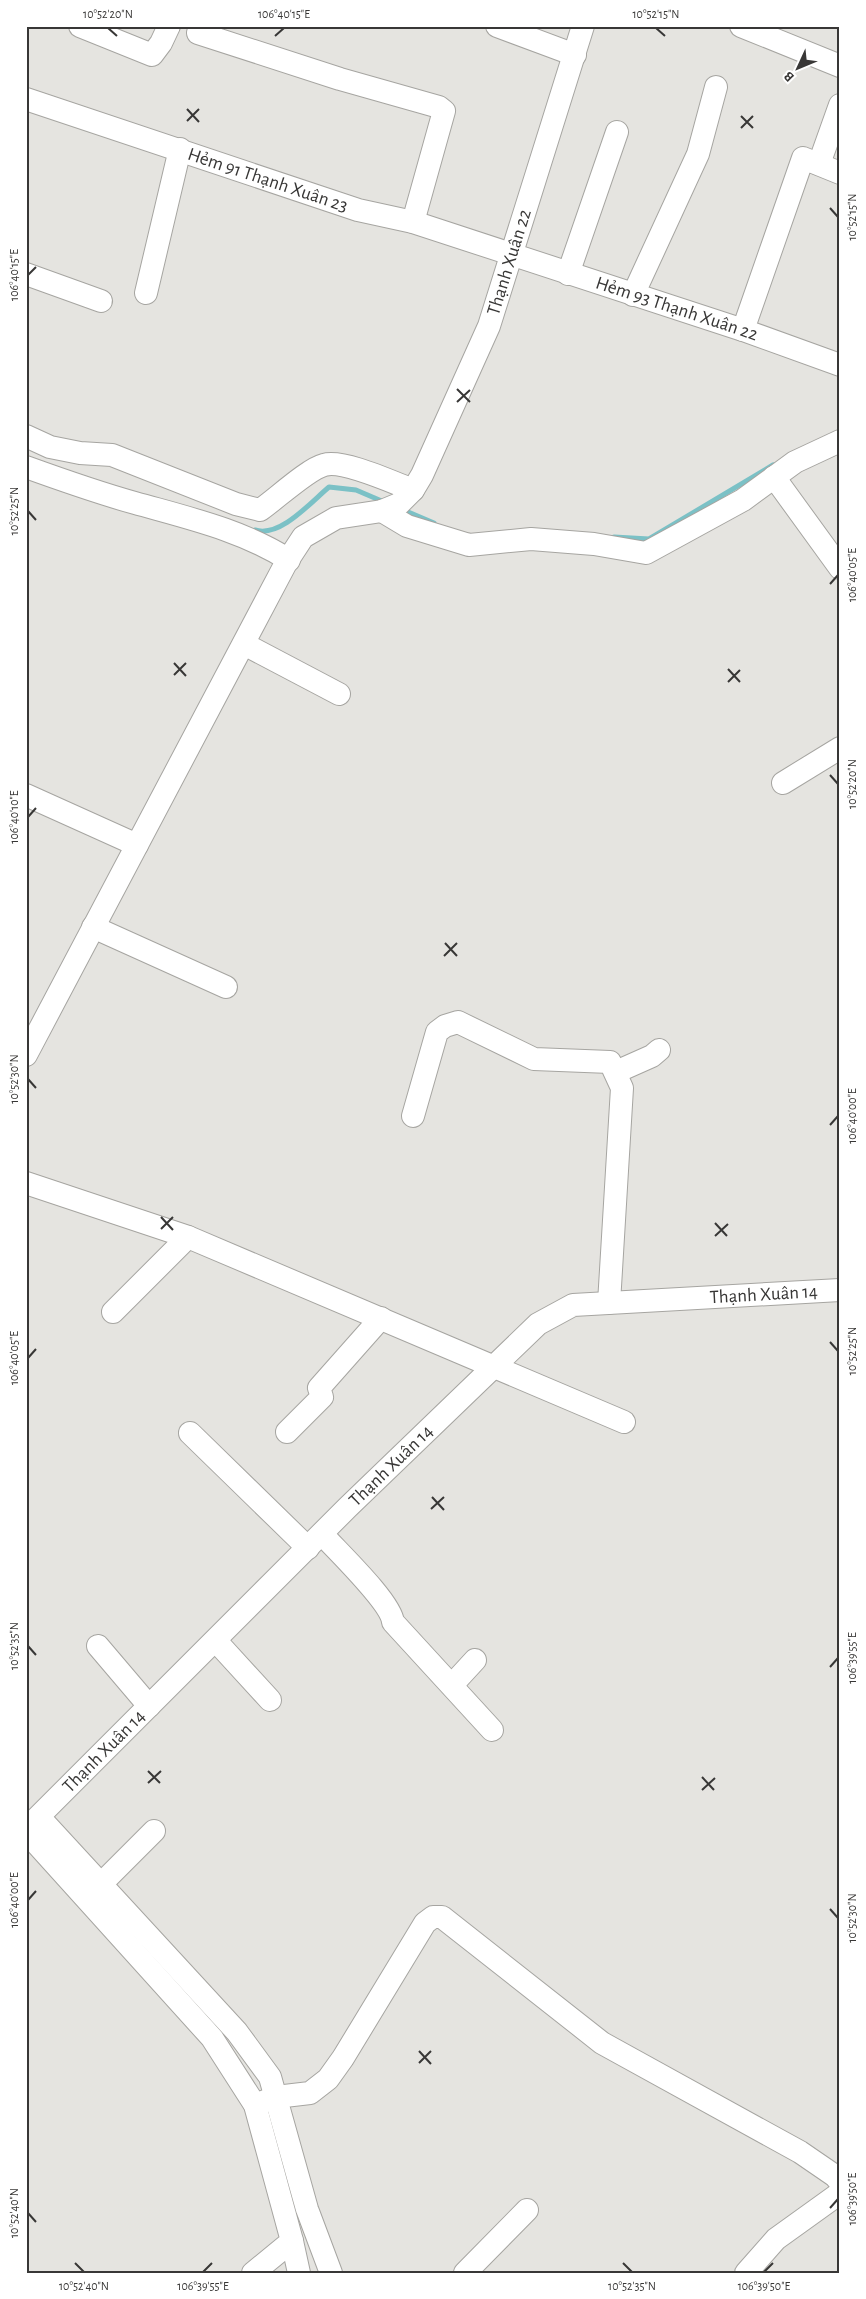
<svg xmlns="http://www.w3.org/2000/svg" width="866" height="2299" viewBox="0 0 866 2299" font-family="'Alegreya Sans',sans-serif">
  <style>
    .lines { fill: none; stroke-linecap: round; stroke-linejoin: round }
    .stream { stroke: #7bc1c6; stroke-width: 5 }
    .minor-casing { stroke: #a6a5a1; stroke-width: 24 }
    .minor { stroke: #fff; stroke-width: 22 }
    .ticks { fill: none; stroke: #383736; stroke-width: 2 }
    .labels { text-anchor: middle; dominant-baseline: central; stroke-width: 4; stroke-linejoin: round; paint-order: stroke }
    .street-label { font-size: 19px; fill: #383736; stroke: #fff }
    .neatline { fill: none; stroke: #383736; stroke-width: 2 }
    .ticks-label { font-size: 12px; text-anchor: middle; fill: #383736 }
  </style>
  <rect width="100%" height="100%" fill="#e5e4e0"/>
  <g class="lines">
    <path class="stream" d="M401,509l33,14
      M255,530c25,8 56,-28 74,-43l27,3 28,12
      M614,537l35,2 124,-74"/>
    <defs>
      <g id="minor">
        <path d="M80,26l72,29 9,-12 8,-17"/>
        <path d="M497,26l78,29"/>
        <path d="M741,26l99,40"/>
        <path d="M198,33l142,46 99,28 5,4 -31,111"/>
        <path id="s1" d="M26,99l332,111 55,12 330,108 97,35"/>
        <path d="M819,164l21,-59"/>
        <path d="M26,274l75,27"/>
        <path d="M568,274l49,-142"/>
        <path d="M146,293l34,-144"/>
        <path d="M633,295l65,-141 18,-67"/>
        <path d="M743,330l60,-172 37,15"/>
        <path d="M26,436l24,11 30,6 32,2 124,49 24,6c16,-11 48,-41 64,-45 19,-6 70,18 89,25"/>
        <path d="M26,467c36,13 73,26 109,36 53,15 107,27 154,57"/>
        <path d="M774,477l66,91"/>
        <path d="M382,511l25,15 62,19 62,-6 63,5 52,9 97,-53 52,-38 45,-21"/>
        <path d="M244,644l95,50"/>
        <path d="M783,783l57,-35"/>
        <path d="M26,795l111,50"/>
        <path d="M93,927l133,60"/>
        <path id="s2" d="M26,1055l260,-492 17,-26 33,-19 46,-7 17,-7 14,-14 9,-15 67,-149 94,-300"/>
        <path d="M616,1072l36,-16 7,-6"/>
        <path d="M413,1116l24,-84 8,-6 13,-4 76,37 76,3 12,26 -13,215"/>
        <path d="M26,1183l162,54 436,185"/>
        <path d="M113,1312l75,-75"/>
        <path d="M287,1432l35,-35 -3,-9 62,-70"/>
        <path d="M190,1433l118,115"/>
        <path d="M322,1534c16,18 69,68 71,88l99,108"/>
        <path d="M216,1641l54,59"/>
        <path d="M98,1646l51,60"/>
        <path d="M452,1685l23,-25"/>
        <path d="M39,1817l198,215 33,45 37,132 24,64"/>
        <path id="s3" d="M26,1829l322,-322 190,-183 35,-19 267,-15"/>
        <path d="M26,1832l186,206 43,67 37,136 -39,32"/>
        <path d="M101,1884l53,-53"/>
        <path d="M255,2105l21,-8 34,-4 18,-14 15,-21 82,-135 8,-6h9l160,126 198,109 35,24 5,6"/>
        <path d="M292,2241l7,32"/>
        <path d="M465,2273l62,-63"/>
        <path d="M746,2273l30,-34 64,-46"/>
      </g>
    </defs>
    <use href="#minor" class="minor-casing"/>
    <use href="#minor" class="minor"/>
  </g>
  <path class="ticks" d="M108,28l9,8M656,28l9,8M275,36l9,-8M187,109l12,13M741,116l12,12M187,121l12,-12M741,128l12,-12M830,208l8,9M28,275l8,-8M457,389l13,13M457,402l13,-12M28,511l8,9M830,584l8,-9M174,663l12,13M728,669l12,13M174,675l12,-12M728,682l12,-12M830,775l8,9M28,817l8,-9M445,943l12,13M444,956l13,-13M28,1079l8,9M830,1125l8,-9M161,1217l12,13M715,1223l12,13M161,1229l12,-12M715,1236l13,-12M830,1342l8,9M28,1358l8,-9M432,1497l12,13M431,1509l13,-12M28,1646l8,9M830,1667l8,-9M148,1771l12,12M702,1777l12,13M148,1783l13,-12M702,1790l13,-12M28,1900l8,-9M830,1909l8,9M419,2051l12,13M419,2063l12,-12M830,2208l8,-9M28,2213l8,9M75,2263l9,9M623,2263l9,9M203,2272l9,-9M764,2272l9,-9"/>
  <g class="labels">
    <g class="street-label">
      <text stroke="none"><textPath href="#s1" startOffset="255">Hẻm 91 Thạnh Xuân 23</textPath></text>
      <text stroke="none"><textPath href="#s2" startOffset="958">Thạnh Xuân 22</textPath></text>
      <text stroke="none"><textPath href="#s1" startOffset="684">Hẻm 93 Thạnh Xuân 22</textPath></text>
      <text stroke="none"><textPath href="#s3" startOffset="950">Thạnh Xuân 14</textPath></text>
      <text stroke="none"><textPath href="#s3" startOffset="515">Thạnh Xuân 14</textPath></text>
      <text stroke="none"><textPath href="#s3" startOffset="110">Thạnh Xuân 14</textPath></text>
    </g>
  </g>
  <rect width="866" height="2299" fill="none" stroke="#ffffff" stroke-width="55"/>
  <g transform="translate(798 68) rotate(226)" stroke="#ffffff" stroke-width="4" paint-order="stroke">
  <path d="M0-4L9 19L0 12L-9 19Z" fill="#383736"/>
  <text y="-8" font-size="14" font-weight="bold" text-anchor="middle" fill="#383736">B</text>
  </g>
  <rect x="28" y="28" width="810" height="2244" class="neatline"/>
  <g class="ticks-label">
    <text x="108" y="18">10°52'20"N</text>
    <text x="284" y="18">106°40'15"E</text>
    <text x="656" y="18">10°52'15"N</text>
    <text transform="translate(852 217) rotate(-90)" y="4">10°52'15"N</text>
    <text transform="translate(14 275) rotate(-90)" y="4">106°40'15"E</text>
    <text transform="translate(14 511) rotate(-90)" y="4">10°52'25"N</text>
    <text transform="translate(852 575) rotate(-90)" y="4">106°40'05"E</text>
    <text transform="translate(852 784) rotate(-90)" y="4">10°52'20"N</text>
    <text transform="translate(14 817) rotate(-90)" y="4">106°40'10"E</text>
    <text transform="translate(14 1079) rotate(-90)" y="4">10°52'30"N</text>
    <text transform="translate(852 1116) rotate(-90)" y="4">106°40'00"E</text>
    <text transform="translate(852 1351) rotate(-90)" y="4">10°52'25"N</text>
    <text transform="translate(14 1358) rotate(-90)" y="4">106°40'05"E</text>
    <text transform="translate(14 1646) rotate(-90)" y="4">10°52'35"N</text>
    <text transform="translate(852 1658) rotate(-90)" y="4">106°39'55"E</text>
    <text transform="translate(14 1900) rotate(-90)" y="4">106°40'00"E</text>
    <text transform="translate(852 1918) rotate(-90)" y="4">10°52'30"N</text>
    <text transform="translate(852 2199) rotate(-90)" y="4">106°39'50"E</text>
    <text transform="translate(14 2213) rotate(-90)" y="4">10°52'40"N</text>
    <text x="84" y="2290">10°52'40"N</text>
    <text x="203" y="2290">106°39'55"E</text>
    <text x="632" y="2290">10°52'35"N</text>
    <text x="764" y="2290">106°39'50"E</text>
  </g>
</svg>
